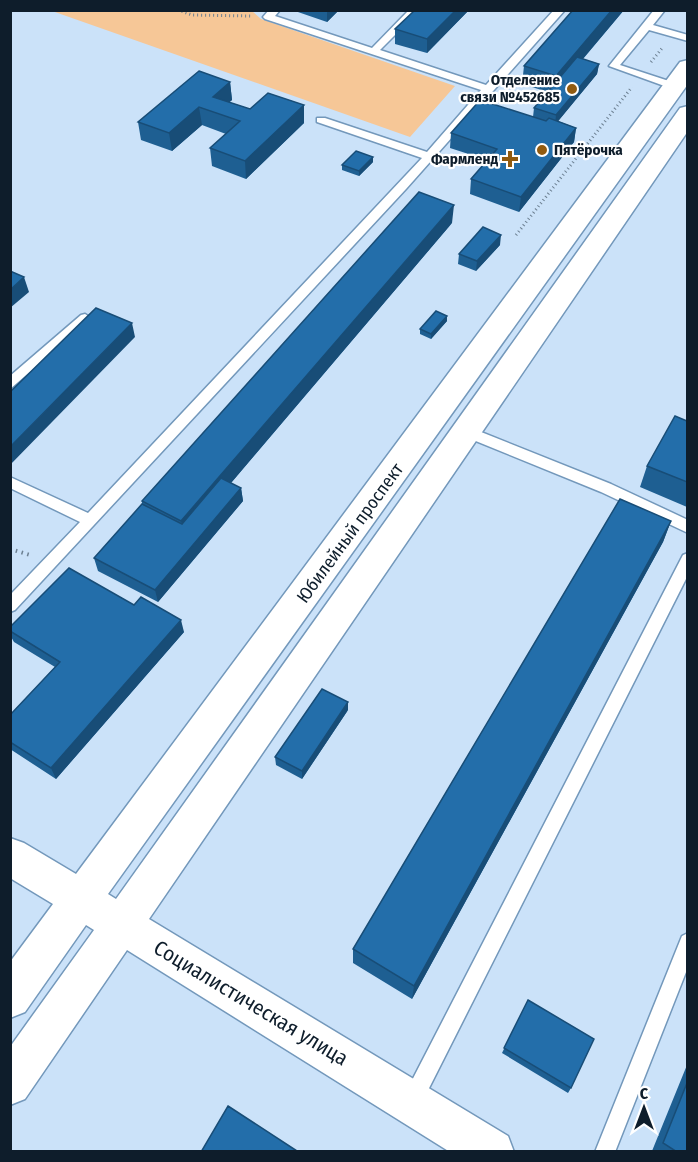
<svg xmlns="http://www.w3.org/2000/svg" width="698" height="1162" viewBox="0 0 698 1162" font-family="'Fira Sans Condensed',sans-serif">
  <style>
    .green { fill: #f6c797 }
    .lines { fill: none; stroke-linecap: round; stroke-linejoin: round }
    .lane-casing { stroke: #7398bb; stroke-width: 3 }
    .secondary-casing { stroke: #7398bb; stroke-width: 3 }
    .path-far1 { stroke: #6d8092; stroke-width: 3; stroke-dasharray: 1 3; stroke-linecap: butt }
    .path { stroke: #6d8092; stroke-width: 4; stroke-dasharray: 1.5 4.5; stroke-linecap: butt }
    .lane { fill: #fff; fill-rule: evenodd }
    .secondary { fill: #fff; fill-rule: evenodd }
    .wall { fill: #1e5f92 }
    .shaded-wall { fill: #184d77 }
    .building { fill: #236eaa; stroke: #184d77; stroke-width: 1.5 }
    .poi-dot { fill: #915b10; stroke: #fff; stroke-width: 2 }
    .labels { text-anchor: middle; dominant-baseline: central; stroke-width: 4.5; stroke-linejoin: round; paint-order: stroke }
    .far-poi-label { font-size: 15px; font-weight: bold; fill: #0e1d2b; stroke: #fff; text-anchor: end }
    .street-label { font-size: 18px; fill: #0e1d2b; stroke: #fff }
    .near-street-label { font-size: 21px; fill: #0e1d2b; stroke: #fff }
  </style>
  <rect width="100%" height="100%" fill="#cbe2f9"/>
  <path class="green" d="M52,11h200l9,8 194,67 -45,51z"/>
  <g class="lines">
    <defs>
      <path id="lane" d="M269,10h11l-5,6 97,32 37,-38h11l-40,40 106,35 68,-75h11l-159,179 -391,421 -5,2v-17l70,-73 -70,-34v-11l78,36 334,-355 -105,-36v-4h8l102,34 54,-62 -216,-71 -2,-2z
        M654,10h11l-12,15 35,10v6l-39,-11 -29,35 58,19v4h-8l-61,-22z
        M85,314l6,4 -2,3 -79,68v-13l71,-61z
        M466,426l145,58 77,36v13l-87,-41 -140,-57 -2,-4 2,-4z
        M688,553v22l-269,533 -7,3 -7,-3 -3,-7 3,-7 278,-539z
        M688,933v34l-73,185h-20l87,-216z"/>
      <path id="secondary" d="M688,60v24l-580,810 8,5 564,-791 8,-2v25l-539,788 359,217 6,16h-64l-323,-202 -102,149 -15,6v-58l84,-117 -8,-5 -61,87 -15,6v-56l43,-58 -43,-26v-40l14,5 52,31 604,-812z"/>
    </defs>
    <use href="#lane" class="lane-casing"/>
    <use href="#secondary" class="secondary-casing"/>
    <path class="path-far1" d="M178,10l14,5 59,1
      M651,62l12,-15
      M516,235l116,-148"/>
    <path class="path" d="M10,549l20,6"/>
    <use href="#lane" class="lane"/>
    <use href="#secondary" class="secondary"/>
  </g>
  <path class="wall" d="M295,10h44l-12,12 -32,-11z
    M469,10l-42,43 -32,-9v-15z
    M573,10h51l-41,49 16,5 -2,10 -39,47 18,7 -2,14 -55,70 -49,-18 1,-15 16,-19 -37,-12 1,-15 82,-16 1,-9 14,-16 -26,-8 2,-18z
    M230,82l2,18 -3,2 21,7 54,14 -58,56 -34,-13 -2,-18 16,-14 -24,-9 -30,26 -31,-11 -3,-18z
    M373,157v5l-14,14 -17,-6v-5z
    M452,223l-221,260 10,5 2,13 -85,101 -60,-31 -4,-13 48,-54v-3z
    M500,245l-24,26 -18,-7 1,-10z
    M447,316v5l-16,18 -11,-5v-5z
    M687,421v86l-47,-20 7,-21z
    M671,521l-8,21 -251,457 -59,-36v-14z
    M134,605l50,27 -128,147 -46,-30v-34l45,-48 -41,-25 -4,-7v-8z
    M348,710l-46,69 -26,-14 -1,-8z
    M528,1000l43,88 -3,5 -66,-40z
    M687,1065v87h-34l-1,-1z"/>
  <path class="shaded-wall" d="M327,10h12l-12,12z
    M456,10h13l-42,43v-14z
    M612,10h12l-71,84 3,-18z
    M599,64l-2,10 -42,51 1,-10z
    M230,82l2,18 -15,13 -4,-16z
    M304,105v18l-58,56 -1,-18z
    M199,107l3,18 -30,26 -3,-18z
    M576,128l-2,14 -55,70 2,-15z
    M373,157v5l-14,14v-5z
    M454,205l-2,18 -267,314 -4,-16z
    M501,235l-1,10 -24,26 1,-10z
    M24,277l5,15 -19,16v-18z
    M447,316v5l-16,18v-5z
    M132,323l3,14 -125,128v-18z
    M241,488l2,13 -85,101 -3,-12z
    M671,521l-8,21 -251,457 2,-13z
    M181,620l3,12 -128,147 -5,-11z
    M348,702v8l-46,69v-8z"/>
  <path class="building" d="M415,10h41l-29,29 -32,-10z
    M573,10h39l-56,66 -32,-10z
    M577,57l22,7 -43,51 -22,-7z
    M199,71l31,11 -17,15 37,12 18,-16 36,12 -59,56 -35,-13 30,-27 -41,-14 -30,26 -31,-11z
    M480,100l66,21 3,-3 27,10 -55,69 -50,-18 26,-30 -46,-16z
    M356,151l17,6 -14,14 -17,-6z
    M419,192l35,13 -273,316 -39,-20z
    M483,227l18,8 -24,26 -18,-7z
    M10,271l14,6 -14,13z
    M96,308l36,15 -122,124v-55z
    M436,311l11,5 -16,18 -11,-5z
    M675,416l12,5v61l-40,-16z
    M221,478l20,10 -86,102 -61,-32 48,-54 40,20z
    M620,499l51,22 -257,465 -61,-37z
    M69,568l65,37 7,-8 40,23 -130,148 -41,-26v-27l50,-53 -50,-31v-4z
    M322,689l26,13 -46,69 -27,-14z
    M528,1000l66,39 -23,49 -67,-40z
    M687,1083v69h-10l-14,-9z
    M228,1106l69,45v1h-96z"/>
  <g class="poi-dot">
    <circle cx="572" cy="89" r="6"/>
    <circle cx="542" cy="150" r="6"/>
    <path d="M507 150h6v6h6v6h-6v6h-6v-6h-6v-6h6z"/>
  </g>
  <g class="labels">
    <g class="far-poi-label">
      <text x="560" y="80">Отделение<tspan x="560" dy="17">связи №452685</tspan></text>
      <text x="554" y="150" text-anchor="start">Пятёрочка</text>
      <text x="498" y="159">Фармленд</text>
    </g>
    <g class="street-label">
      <text transform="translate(350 533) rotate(-54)">Юбилейный проспект</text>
    </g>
    <g class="near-street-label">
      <text transform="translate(251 1003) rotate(31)">Социалистическая улица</text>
    </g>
  </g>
  <rect width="698" height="1162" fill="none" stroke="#0e1d2b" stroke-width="24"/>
  <g transform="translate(644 1108)" stroke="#ffffff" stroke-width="4.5" paint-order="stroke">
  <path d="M0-4.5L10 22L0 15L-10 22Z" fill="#0e1d2b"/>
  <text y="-9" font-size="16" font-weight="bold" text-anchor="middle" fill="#0e1d2b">С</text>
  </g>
</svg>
